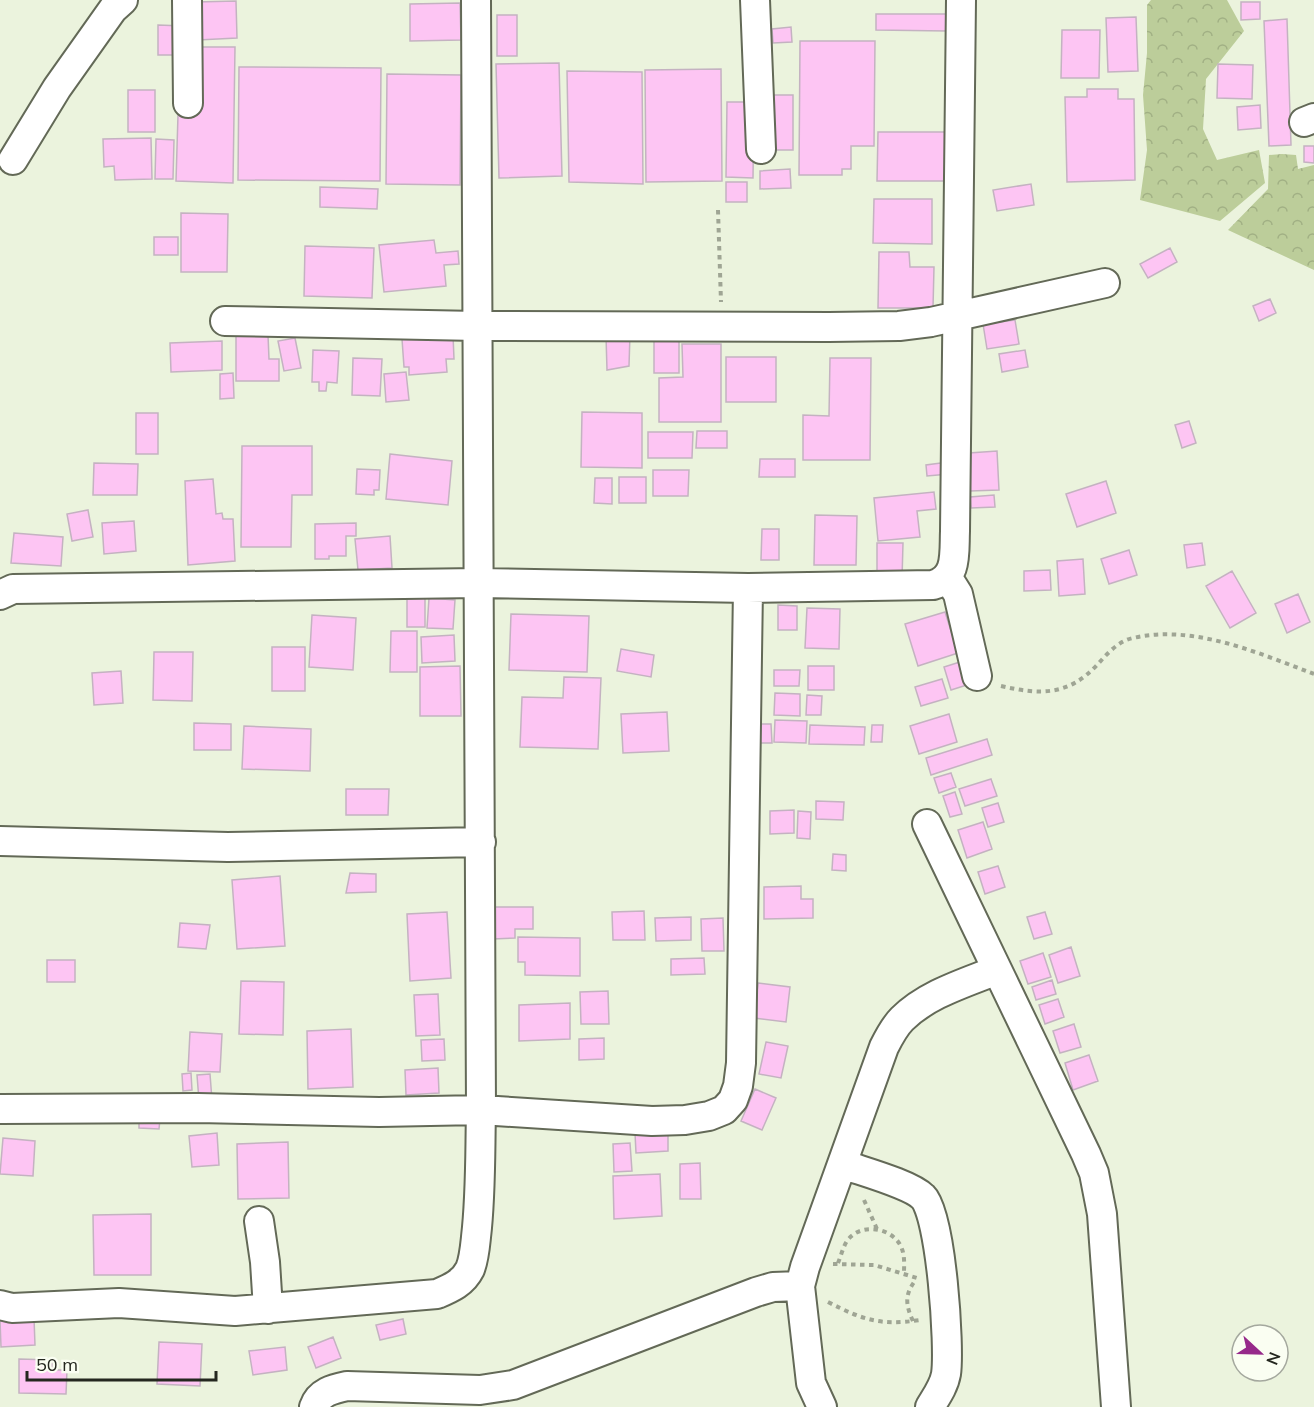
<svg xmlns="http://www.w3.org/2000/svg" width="1314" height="1407" viewBox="0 0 1314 1407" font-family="Mulish,sans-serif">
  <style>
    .forest { fill: url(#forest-crowns) }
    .building { fill: #fdc5f3; stroke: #c4b2c1; stroke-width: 1.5 }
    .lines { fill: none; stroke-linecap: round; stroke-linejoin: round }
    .minor-casing { stroke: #636957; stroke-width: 32 }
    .path { stroke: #9fa594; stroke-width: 4; stroke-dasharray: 4.5 4.5; stroke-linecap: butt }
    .minor { stroke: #fff; stroke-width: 28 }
  </style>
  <defs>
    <pattern id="forest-crowns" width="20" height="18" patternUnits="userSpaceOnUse" patternTransform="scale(1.5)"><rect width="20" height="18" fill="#bccd9a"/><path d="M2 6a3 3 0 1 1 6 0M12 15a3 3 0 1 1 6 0" fill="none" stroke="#a1b084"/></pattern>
  </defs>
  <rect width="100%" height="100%" fill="#ebf3dd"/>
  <path class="forest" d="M1151,0h76l17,31 -38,48 -3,50 14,31 42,-10 6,33 -45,38 -80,-21 7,-50 -4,-55 4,-42v-48z
    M1282,154l14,1 2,14 16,-4v105l-86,-40 40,-41 1,-34z"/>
  <path class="building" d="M236,1l1,37 -39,2 -2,-38z
    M1241,2h19v17l-19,1z
    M460,3l1,37 -51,1v-37z
    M876,14h71v17l-71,-1z
    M497,15h20v41h-20z
    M1136,17l2,54 -30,1 -2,-54z
    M1287,19l4,126 -22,1 -5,-125z
    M158,25l25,1 -1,29h-24z
    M791,27l1,15 -19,1 -1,-14z
    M1062,30h38l-1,48h-38z
    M800,41h75l-1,105h-23v23h-9v6h-43z
    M198,47h37l-2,136 -57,-2 2,-66h18z
    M559,63l3,113 -63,2 -3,-114z
    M1218,64l35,1 -1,34 -35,-1z
    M239,67l142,1 -1,113 -142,-1z
    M721,69l1,112 -76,1 -1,-112z
    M567,71l75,1 1,112 -74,-2z
    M387,74l74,1 -1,110 -74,-1z
    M1087,89h31v10h16l1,81 -68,2 -2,-85h22z
    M128,90h27v42h-27z
    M771,95h22v55h-23z
    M727,102h27l-1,76 -27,-1z
    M1260,105l1,23 -23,2 -1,-23z
    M878,132h68v49h-69z
    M151,138l1,41 -37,1 -1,-14 -10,1 -1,-28z
    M156,139l18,1 -1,39h-18z
    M1304,146h10v17l-10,-1z
    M790,169l1,19 -31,1v-18z
    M726,182h21v20h-21z
    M1031,184l3,21 -37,6 -4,-21z
    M320,187l58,2 -1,20 -57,-2z
    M874,199h58v45l-59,-1z
    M181,213l47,1 -1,58h-46z
    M154,237h24v18h-24z
    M434,240l2,13 22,-2 1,13 -15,1 2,21 -62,6 -5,-47z
    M305,246l69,2 -2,50 -68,-2z
    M1170,248l7,14 -29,16 -8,-14z
    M879,252h30l1,15h24l-1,41h-55z
    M1270,299l6,14 -17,8 -6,-15z
    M1015,320l4,24 -32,5 -4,-25z
    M630,334l-1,32 -22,4 -1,-34z
    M268,335l1,24h10v22h-43v-45z
    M453,335l1,24h-8l1,13 -38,3v-8h-5l-2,-28z
    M295,338l6,30 -17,3 -6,-30z
    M222,341v29l-51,2 -1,-29z
    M654,341h25v32h-25z
    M682,344h39v78h-62v-44l24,-1z
    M313,350l26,1 -2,32 -10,-1 -1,9h-7v-9h-7z
    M1025,350l3,17 -26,5 -3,-18z
    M726,357h50v45h-50z
    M353,358l29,1 -2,37 -28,-1z
    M830,358h41l-1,102h-67v-45l26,1z
    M406,372l3,28 -23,2 -2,-28z
    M233,373l1,25 -14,1v-25z
    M582,412l60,1v55l-61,-1z
    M136,413h22v41h-22z
    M1189,421l7,22 -14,5 -7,-23z
    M697,431h30v17h-31z
    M648,432h45l-1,26h-44z
    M242,446h70v49h-20l-1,52h-50z
    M997,451l2,39 -29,1 -1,-38z
    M390,454l62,7 -4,44 -62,-6z
    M760,459h35v18h-36z
    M948,462l1,12 -22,2 -1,-11z
    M94,463l44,1 -1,31h-44z
    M357,469l23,1 -1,20h-5v5l-18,-1z
    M653,470h36l-1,26h-35z
    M619,477h27v26h-27z
    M595,478h17v26l-18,-1z
    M213,479l3,35 6,-1 1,6h10l2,42 -47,4 -3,-84z
    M1106,481l10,32 -39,14 -11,-33z
    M934,492l2,17 -19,2 3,26 -42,4 -4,-43z
    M994,495l1,12 -24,1 -1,-11z
    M88,510l5,27 -21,4 -5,-27z
    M815,515l42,1 -1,49h-42z
    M134,521l2,30 -32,3 -2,-31z
    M356,523v13h-10v20h-17v3h-14v-35z
    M762,529h17v31h-18z
    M14,533l49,4 -2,29 -50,-3z
    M390,536l2,32 -34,2 -3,-31z
    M877,543h26l-1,36h-25z
    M1202,543l3,22 -18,3 -3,-23z
    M1129,550l8,25 -28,9 -8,-25z
    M1083,559l2,35 -26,2 -2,-35z
    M1050,570l1,20 -27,1v-20z
    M1232,571l24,42 -26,15 -24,-42z
    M1298,594l12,28 -23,11 -12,-29z
    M407,598h18v29h-18z
    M429,598l26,2 -2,29 -26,-1z
    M778,605l19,1v24h-19z
    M807,608l33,1 -1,40 -34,-1z
    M945,612l13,41 -40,13 -13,-42z
    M511,614l78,2 -2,56 -78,-2z
    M312,615l44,3 -3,52 -44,-3z
    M391,631h26v41h-27z
    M454,635l1,26 -33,2 -1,-26z
    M272,647h33v44h-33z
    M621,649l33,6 -3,22 -34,-6z
    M154,652h39l-1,49 -39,-1z
    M963,661l7,23 -19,6 -7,-23z
    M460,666l1,50h-41v-49z
    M808,666h26v24h-26z
    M774,670h26l-1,16h-25z
    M121,671l2,32 -29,2 -2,-32z
    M564,677l37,1 -3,71 -78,-2 2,-50 41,1z
    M942,679l6,19 -27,8 -6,-19z
    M775,693l25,1v22l-26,-1z
    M807,695l15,1 -1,19h-15z
    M667,712l2,39 -46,2 -2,-39z
    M949,714l8,28 -38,12 -9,-28z
    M775,720l32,1 -1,22 -32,-1z
    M194,723l37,1v26h-37z
    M756,724h15l1,19h-16z
    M810,725l55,2 -1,18 -55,-1z
    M872,725h11l-1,17h-11z
    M244,726l67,3 -1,42 -68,-2z
    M987,739l5,16 -61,20 -5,-17z
    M951,773l5,14 -17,6 -5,-15z
    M991,779l6,17 -32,10 -6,-17z
    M346,789h43l-1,26h-42z
    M955,792l7,22 -12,3 -7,-21z
    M816,801l28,1 -1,18 -27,-1z
    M998,803l6,19 -16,5 -6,-19z
    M794,810v23l-24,1v-23z
    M798,811l13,1 -1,27 -13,-1z
    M983,822l9,27 -25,9 -9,-28z
    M833,854l13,1v16l-14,-1z
    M998,866l7,21 -20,7 -7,-22z
    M350,873l26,1v18l-30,1z
    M280,876l5,70 -48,3 -5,-69z
    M801,886v13h12v19l-49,1v-32z
    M493,907h40v22h-18v9l-22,1z
    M644,911l1,29h-32l-1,-28z
    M447,912l4,66 -41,3 -3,-67z
    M1045,912l7,22 -18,5 -7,-22z
    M691,917v23l-35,1 -1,-23z
    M723,918l1,33h-22l-1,-32z
    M180,923l30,2 -4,24 -28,-2z
    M518,937l62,1v38l-55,-1v-13h-7z
    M1071,947l9,29 -22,7 -9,-28z
    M1043,953l8,24 -23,7 -8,-23z
    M704,958l1,16 -34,1v-16z
    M47,960h28v22h-28z
    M1052,980l4,14 -20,6 -4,-13z
    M241,981l43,1 -1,53 -44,-1z
    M758,983l32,4 -4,35 -32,-4z
    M608,991l1,33h-28l-1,-32z
    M438,994l2,41 -24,1 -2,-41z
    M1058,999l6,18 -19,7 -6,-19z
    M570,1003v36l-51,2v-36z
    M1074,1024l7,23 -21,6 -7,-22z
    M351,1029l2,58 -45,2 -1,-58z
    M190,1032l32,2 -2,38 -32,-1z
    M604,1038v21l-25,1v-21z
    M444,1039l1,21 -23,1 -1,-21z
    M766,1042l22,4 -7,32 -22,-4z
    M1089,1055l9,26 -25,9 -8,-27z
    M438,1068l1,25 -33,2 -1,-25z
    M191,1073l1,17 -9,1 -1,-17z
    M210,1074l2,26 -13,1 -2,-26z
    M755,1089l21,9 -14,32 -21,-9z
    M139,1118l21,1 -1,10 -20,-1z
    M668,1132v19l-32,2 -1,-20z
    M217,1133l2,32 -27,2 -3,-31z
    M3,1138l32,3 -2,35 -33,-2z
    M288,1142l1,56 -51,1 -1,-55z
    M630,1143l2,28 -18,1 -1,-28z
    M700,1163l1,36h-21v-35z
    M660,1174l2,42 -48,3 -1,-43z
    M151,1214v61h-57l-1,-60z
    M34,1318l1,27 -34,2 -1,-27z
    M403,1319l3,15 -26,6 -4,-15z
    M333,1337l8,21 -25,10 -8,-21z
    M159,1342l43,2 -2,42 -43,-2z
    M285,1347l2,23 -34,5 -4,-24z
    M19,1359l33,1v10h15l-1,24 -47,-1z"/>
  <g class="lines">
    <defs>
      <path id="minor" d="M187,0l1,103
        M755,0l6,149
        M1304,122l10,-4
        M13,160l44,-72 56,-79 10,-9
        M225,321l252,5 352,1 70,-1 32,-4 174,-39
        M948,578l10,16 19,82
        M0,595l13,-6 465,-6 270,5 185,-3c25,-7 21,-32 22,-54l6,-531
        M927,824l159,330 8,19 8,41 14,193
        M0,841l228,6 253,-5
        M0,1109l198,-1 181,4 102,-2 171,11 33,-1 24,-4 15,-6 9,-10 5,-14 3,-23 7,-475
        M842,1164c19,7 68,20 81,33 18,17 27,150 23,177 -2,12 -10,23 -16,33
        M259,1221l6,41 3,47
        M0,1305l12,3 107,-5 116,8 202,-17c14,-6 26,-11 33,-25 4,-10 5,-22 6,-32 5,-42 4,-85 5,-127l-5,-1110
        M314,1407c5,-15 19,-18 33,-21l133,4 33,-5 243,-93 17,-5 27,-1
        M822,1407l-11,-24 -11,-97 5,-19 79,-220c5,-10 10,-20 18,-28 25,-25 63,-36 95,-49"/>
    </defs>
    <use href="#minor" class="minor-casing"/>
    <path class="path" d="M718,210l3,92
      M1001,686c39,9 67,10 96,-21 10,-11 21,-24 36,-27 61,-14 125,15 181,36
      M864,1200l13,29
      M838,1263c3,-7 5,-16 9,-22 14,-20 48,-13 55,8 3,8 2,17 2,24
      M833,1264l41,1 43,13
      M828,1302c35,18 53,24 92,18
      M913,1321c-7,-15 -9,-26 2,-40"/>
    <use href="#minor" class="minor"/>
  </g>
  <g transform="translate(1260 1353) rotate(112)"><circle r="28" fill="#fafef2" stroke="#a4a89e" stroke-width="1.5"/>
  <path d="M0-4.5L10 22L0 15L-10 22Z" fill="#96298a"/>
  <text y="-9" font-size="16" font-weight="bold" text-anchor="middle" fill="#24271f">N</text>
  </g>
  <path d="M27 1371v9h189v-9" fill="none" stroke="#24271f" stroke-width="3"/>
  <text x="36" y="1371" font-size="18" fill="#24271f" stroke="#fafef2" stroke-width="4.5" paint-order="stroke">50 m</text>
</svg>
